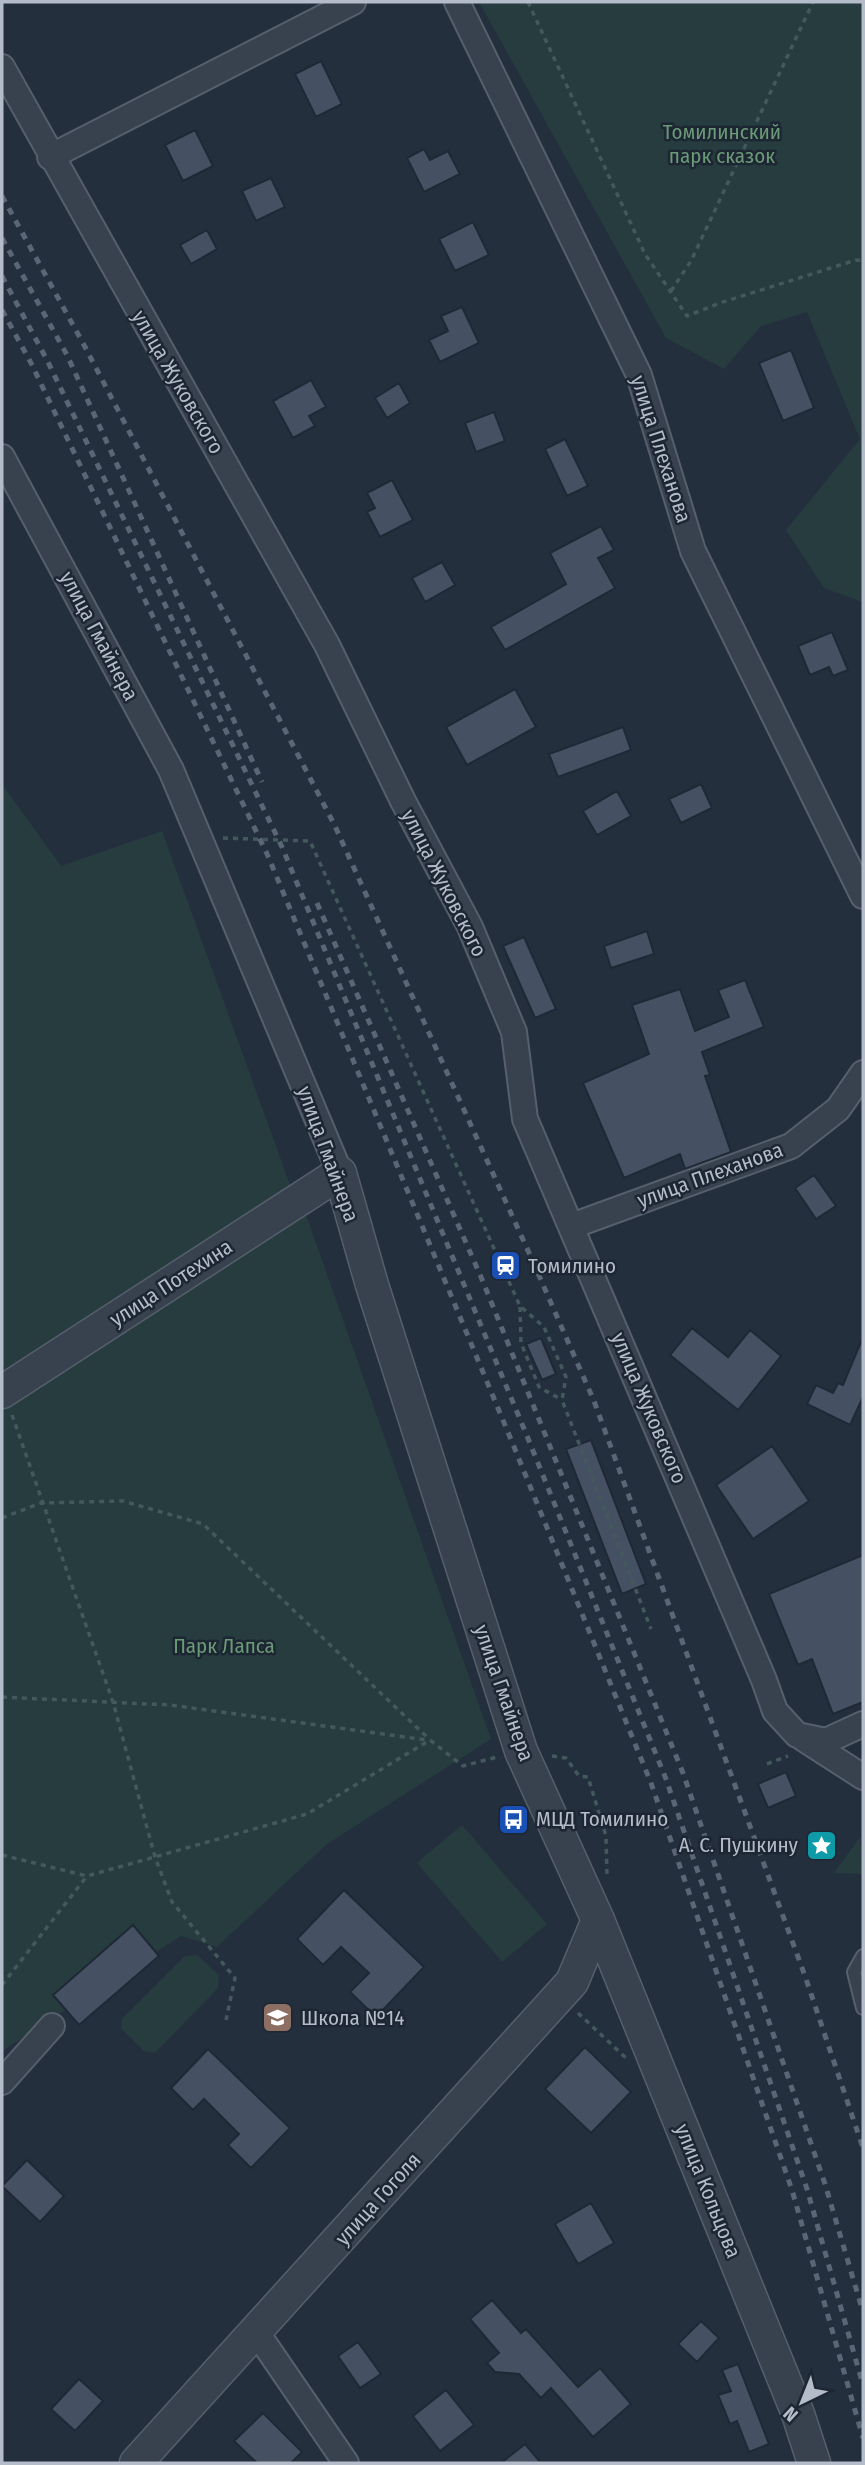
<svg xmlns="http://www.w3.org/2000/svg" width="865" height="2465" viewBox="0 0 865 2465" font-family="'Fira Sans Condensed',sans-serif">
  <style>
    .green { fill: #263c3f }
    .building { fill: #455162; stroke: #1f2835; stroke-width: 2 }
    .lines { fill: none; stroke-linecap: round; stroke-linejoin: round }
    .service-casing { stroke: #565f6c; stroke-width: 16 }
    .minor-casing { stroke: #565f6c; stroke-width: 28 }
    .tertiary-casing { stroke: #565f6c; stroke-width: 35 }
    .path { stroke: #44595c; stroke-width: 3.5; stroke-dasharray: 5 5; stroke-linecap: butt }
    .service { stroke: #38414e; stroke-width: 12 }
    .minor { stroke: #38414e; stroke-width: 24 }
    .tertiary { stroke: #38414e; stroke-width: 32 }
    .rail { stroke: #5a6575; stroke-width: 5; stroke-dasharray: 7 7; stroke-linecap: butt }
    .labels { text-anchor: middle; dominant-baseline: central; stroke-width: 5; stroke-linejoin: round; paint-order: stroke }
    .park-label { font-size: 21px; fill: #6b9a76; stroke: #1d2633 }
    .street-label { font-size: 21px; fill: #b4bcc9; stroke: #1d2633 }
    .poi-label { font-size: 21px; fill: #b4bcc9; stroke: #1d2633; text-anchor: start }
  </style>
  <rect width="100%" height="100%" fill="#242f3e"/>
  <path class="green" d="M479,2h384v600l-39,-14 -38,-58 74,-91 -53,-127 -46,14 -37,43 -58,-31z
    M2,784l59,82 101,-35 139,384 4,-3 186,527 -164,105 -110,103 -36,-11 -179,115z
    M462,1825l85,99 -45,38 -85,-99z
    M860,1837l3,37 -29,-1z
    M197,1955l22,20 -1,13 -63,65 -11,-2 -23,-23 1,-9 63,-63z"/>
  <path class="building" d="M321,61l21,43 -26,13 -21,-43z
    M195,130l18,36 -30,15 -18,-36z
    M424,149l6,11 18,-9 12,23 -36,18 -17,-34z
    M271,178l14,29 -29,14 -14,-30z
    M473,222l16,33 -34,16 -16,-32z
    M207,230l10,19 -26,15 -11,-19z
    M462,307l17,36 -39,19 -11,-22 19,-9 -7,-15z
    M791,350l23,58 -31,13 -24,-58z
    M311,380l15,27 -17,9 6,10 -22,12 -20,-37z
    M399,383l11,20 -23,15 -12,-20z
    M494,412l11,29 -29,11 -11,-29z
    M565,439l23,47 -21,10 -22,-47z
    M392,480l21,40 -33,17 -13,-25 8,-4 -8,-15z
    M601,526l13,24 -16,8 17,30 -110,62 -14,-23 75,-43 -16,-31z
    M442,562l13,23 -30,17 -13,-24z
    M832,632l16,38 -15,6 -4,-9 -19,8 -12,-29z
    M515,689l21,38 -69,38 -21,-38z
    M623,727l8,23 -73,27 -9,-23z
    M701,784l11,24 -31,15 -12,-24z
    M617,791l14,25 -34,19 -14,-24z
    M647,931l7,23 -43,14 -7,-22z
    M524,937l32,72 -21,9 -32,-72z
    M745,980l19,47 -62,25 8,23 -5,1 26,76 -46,17 -5,-15 -56,24 -41,-95 66,-29 -17,-49 48,-16 15,42 34,-14 -11,-27z
    M814,1175l22,31 -20,13 -21,-31z
    M692,1328l36,29 22,-27 31,26 -43,54 -68,-55z
    M863,1337v60l-13,28 -43,-21 9,-19 17,8 5,-10 5,2z
    M541,1338l15,36 -14,6 -16,-36z
    M591,1440l55,144 -24,10 -56,-145z
    M772,1446l37,55 -56,38 -37,-54z
    M863,1555v147l-30,12 -21,-55 -14,6 -29,-71z
    M786,1772l10,24 -28,12 -10,-24z
    M344,1890l80,77 -48,50 -26,-25 19,-19 -28,-26 -18,18 -26,-26z
    M133,1925l26,31 -80,69 -26,-30z
    M585,2047l46,45 -40,41 -46,-44z
    M208,2049l82,79 -39,40 -23,-23 11,-11 -35,-35 -11,11 -22,-22z
    M27,2160l37,36 -24,26 -38,-36z
    M591,2203l23,40 -36,21 -23,-40z
    M492,2300l29,33 5,-4 52,58 22,-19 31,36 -38,33 -42,-49 -10,10 -22,-24 -24,-2 -8,-9 12,-10 -29,-34z
    M701,2321l18,17 -22,24 -19,-18z
    M358,2342l23,32 -21,14 -22,-32z
    M738,2364l31,80 -20,8 -12,-31 -7,3 -12,-29 13,-4 -9,-21z
    M79,2379l24,22 -28,30 -24,-22z
    M446,2390l28,35 -34,26 -27,-35z
    M263,2413l39,39 -11,11h-34l-23,-22z
    M525,2444l16,19h-40z"/>
  <g class="lines">
    <defs>
      <path id="service" d="M863,1956l-9,16 9,36"/>
      <path id="minor" d="M457,2l182,373 54,176 170,345
        M2,67l325,578 76,156 67,126 44,105 11,87 239,561 11,31 22,24 29,6 37,-17
        M50,157l303,-155
        M2,457l169,313 169,403
        M572,1226l219,-80 47,-37 25,-36
        M804,1739l59,38
        M2,2082l50,-56
        M257,2333l89,130"/>
      <path id="tertiary" d="M2,1392l338,-219 32,112 149,466 77,169 200,494 16,49
        M136,2463l436,-481 26,-62"/>
    </defs>
    <use href="#service" class="service-casing"/>
    <use href="#minor" class="minor-casing"/>
    <use href="#tertiary" class="tertiary-casing"/>
    <path class="path" d="M528,2l117,252 42,62 33,-13 136,-43 7,1
      M671,291l20,-30 122,-259
      M223,838l87,3 210,465 24,21 22,50 -4,23 89,229
      M520,1307l1,36 18,44 23,13
      M12,1415l101,287 42,155 17,45 63,76 -9,42
      M2,1518l39,-15 82,-2 80,23 226,215
      M2,1697l168,8 257,35
      M552,1756l14,2 13,18 9,1 18,59 1,40
      M767,1764l21,-8
      M2,1855l85,21 220,-62 123,-74 33,26 34,-9
      M2,1985l85,-109
      M578,2013l48,45"/>
    <use href="#service" class="service"/>
    <use href="#minor" class="minor"/>
    <use href="#tertiary" class="tertiary"/>
    <path class="rail" d="M2,196l82,149 250,479 196,431 64,146 211,575 58,172
      M2,238l65,117 195,427
      M2,276l45,84 235,487 245,589 139,343 141,410 56,196
      M2,310l29,53 237,493 242,581 141,346 141,407 71,248
      M317,903l164,374 202,496 142,411 38,128"/>
  </g>
  <defs>
    <symbol id="station-square" viewBox="-11 -11 22 22"><rect x="-9" y="-9" width="18" height="18" rx="4" fill="#1a4fb4" stroke="#1d2633"/><path d="M-3-6H3Q5-6 5-4V2Q5 4 3 4L4.5 6H3L1.5 4h-3L-3 6H-4.5L-3 4Q-5 4-5 2V-4Q-5-6-3-6ZM-3.5-4v3h7v-3ZM-3.5 1v1.5H-2V1ZM2 1v1.5H3.5V1Z" fill="#fff"/></symbol>
    <symbol id="bus-square" viewBox="-11 -11 22 22"><rect x="-9" y="-9" width="18" height="18" rx="4" fill="#1a4fb4" stroke="#1d2633"/><path d="M-5-6H5V4H4V6H2V4H-2V6H-4V4H-5ZM-3.5-4V0h7V-4ZM-3.5 1.2v1.5H-2V1.2ZM2 1.2v1.5H3.5V1.2Z" fill="#fff"/></symbol>
    <symbol id="sight-square" viewBox="-11 -11 22 22"><rect x="-9" y="-9" width="18" height="18" rx="4" fill="#0f9aa8" stroke="#1d2633"/><path d="M0-6L1.8-2.2L6-1.7L2.9 1.2L3.7 5.4L0 3.3L-3.7 5.4L-2.9 1.2L-6-1.7L-1.8-2.2Z" fill="#fff"/></symbol>
    <symbol id="school-square" viewBox="-11 -11 22 22"><rect x="-9" y="-9" width="18" height="18" rx="4" fill="#8d6e63" stroke="#1d2633"/><path d="M0-5L7-2L0 1L-7-2ZM-4 1L0 2.5L4 1V4Q0 6-4 4Z" fill="#fff"/></symbol>
  </defs>
  <g fill-rule="evenodd">
    <use href="#station-square" x="488" y="1248" width="35" height="35"/>
    <use href="#bus-square" x="496" y="1802" width="35" height="35"/>
    <use href="#sight-square" x="804" y="1828" width="35" height="35"/>
    <use href="#school-square" x="260" y="2000" width="35" height="35"/>
  </g>
  <g class="labels">
    <g class="park-label">
      <text x="722" y="132">Томилинский<tspan x="722" dy="24">парк сказок</tspan></text>
      <text x="224" y="1646">Парк Лапса</text>
    </g>
    <g class="street-label">
      <text transform="translate(178 382) rotate(60)">улица Жуковского</text>
      <text transform="translate(661 449) rotate(72)">улица Плеханова</text>
      <text transform="translate(99 636) rotate(62)">улица Гмайнера</text>
      <text transform="translate(444 883) rotate(63)">улица Жуковского</text>
      <text transform="translate(328 1154) rotate(70)">улица Гмайнера</text>
      <text transform="translate(710 1175) rotate(-20)">улица Плеханова</text>
      <text transform="translate(171 1283) rotate(-33)">улица Потехина</text>
      <text transform="translate(649 1408) rotate(67)">улица Жуковского</text>
      <text transform="translate(504 1693) rotate(71)">улица Гмайнера</text>
      <text transform="translate(708 2191) rotate(68)">улица Кольцова</text>
      <text transform="translate(378 2199) rotate(-48)">улица Гоголя</text>
    </g>
    <g class="poi-label">
      <text x="528" y="1266">Томилино</text>
      <text x="536" y="1819">МЦД Томилино</text>
      <text x="798" y="1845" text-anchor="end">А. С. Пушкину</text>
      <text x="301" y="2018">Школа №14</text>
    </g>
  </g>
  <rect width="865" height="2465" fill="none" stroke="#b4bcc9" stroke-width="7"/>
  <g transform="translate(802 2402) rotate(223)" stroke="#1d2633" stroke-width="5" paint-order="stroke">
  <path d="M0-5L12 26L0 18L-12 26Z" fill="#b4bcc9"/>
  <text y="-10" font-size="19" font-weight="bold" text-anchor="middle" fill="#b4bcc9">N</text>
  </g>
</svg>
